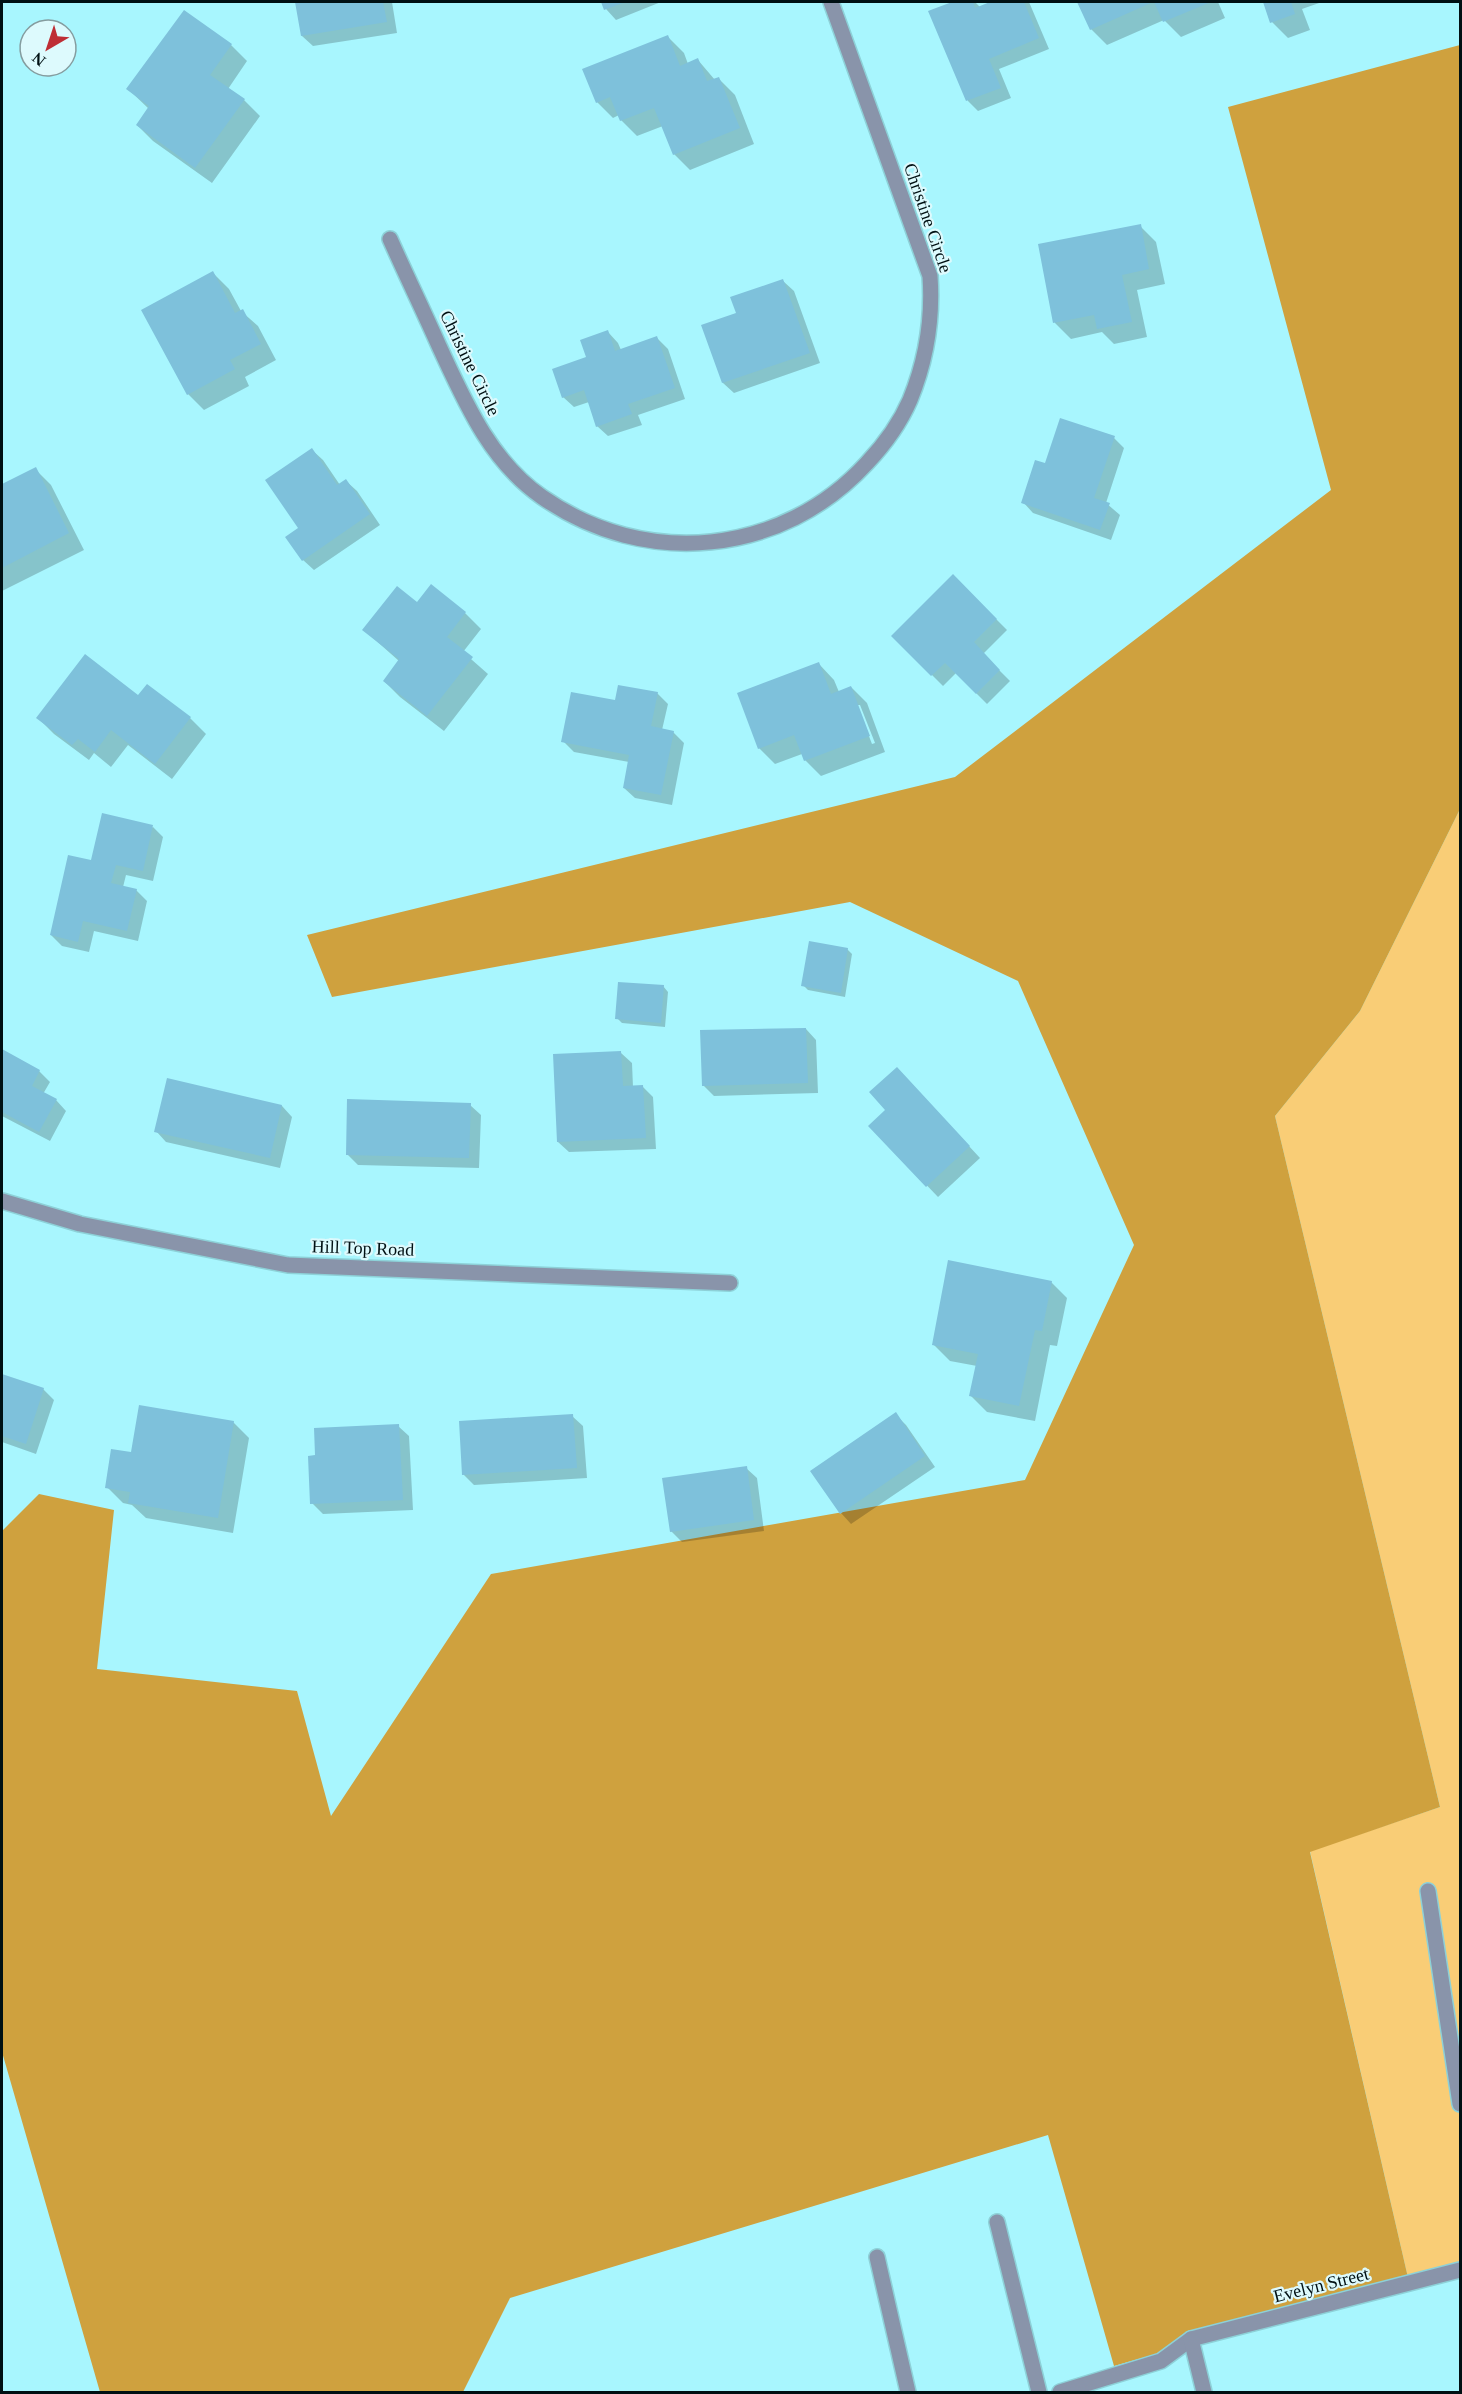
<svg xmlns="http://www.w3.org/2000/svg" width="1462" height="2394" viewBox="0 0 1462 2394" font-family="'Times New Roman',serif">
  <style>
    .green { fill: #f9cd76 }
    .forest { fill: #cfa13e }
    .shadow { fill: #0003; fill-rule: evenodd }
    .building { fill: #7ec1db }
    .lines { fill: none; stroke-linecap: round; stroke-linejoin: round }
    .service-casing { stroke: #8dd1d8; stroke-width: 18 }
    .minor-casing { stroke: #8dd1d8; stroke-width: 18 }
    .service { stroke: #8994aa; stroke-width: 15 }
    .minor { stroke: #8994aa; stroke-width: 15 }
    .labels { text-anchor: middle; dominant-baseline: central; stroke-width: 4.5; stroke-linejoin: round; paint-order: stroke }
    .street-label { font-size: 18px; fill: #001013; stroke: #ddfafd }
  </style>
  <rect width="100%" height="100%" fill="#a8f6fe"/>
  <path class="green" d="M1460,809v1459l-51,14 -99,-431 130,-44 -165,-691 85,-105z"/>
  <path class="forest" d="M1460,45v764l-100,202 -85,105 165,691 -130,45 99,430 -295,84 -66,-231 -538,163 -47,94h-363l-98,-340v-521l37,-37 75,16 -17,159 200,22 34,125 160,-242 534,-94 109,-235 -116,-264 -168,-79 -518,95 -25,-62 648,-158 376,-287 -103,-383z"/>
  <path class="shadow" d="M297,2h95l5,31 -84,13 -11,-10z
    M602,2h59l-45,18 -10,-11z
    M956,2h19l5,5 14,-5h35l20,47 -50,20 12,29 -33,13 -10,-10 -38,-89z
    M1079,2h139l7,16 -44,19 -17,-17 -57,25 -16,-16z
    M1264,2h58l-20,7 8,21 -22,8 -16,-16z
    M184,12l47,33 16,16 -19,28 16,11 16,16 -48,67 -59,-42 -16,-16 12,-16 -21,-20z
    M668,37l16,16 4,11 10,-4 17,20 4,-1 16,16 19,49 -64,26 -16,-16 -11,-28 -26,10 -16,-16 -2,-5 -6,3 -16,-16z
    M1140,226l16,16 9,42 -28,6 10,47 -33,7 -12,-12 -31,7 -16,-16 -16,-77z
    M213,273l16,16 12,22 17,15 18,34 -31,17 4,9 -45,24 -16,-16z
    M783,281l11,10 26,72 -86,30 -11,-10 -20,-57 35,-12z
    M608,332l10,11 3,7 36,-12 11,11 17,50 -47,16 4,10 -34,11 -11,-10 -8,-24 -15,5 -11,-10z
    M1114,438l10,10 -18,55 14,12 -9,25 -78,-27 -10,-11 23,-37z
    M312,450l11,10 17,25 6,-4 11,10 23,34 -66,45 -11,-10 -3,-31z
    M35,469l16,16 33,65 -82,41v-105z
    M953,576l54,54 -24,24 27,27 -23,23 -31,-31 -13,13 -50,-50z
    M418,604l47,9 16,16 -18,23 25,22 -44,57 -44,-34 -16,-16 15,-20 -35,-31z
    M819,664l15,16 5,12 12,-5 16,16 18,49 -64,24 -16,-16 -3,-6 -27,10 -16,-16zM857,705h3l15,38 -3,1z
    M148,686l42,32 16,16 -34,45 -44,-34 -17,22 -17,-14 -5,7 -35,-26 -16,-16 101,-21z
    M657,693l11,11 -6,26 11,2 11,11 -12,62 -37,-7 -11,-10 5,-26 -55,-10 -11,-11z
    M153,827l10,10 -10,44 -27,-6 -3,12 13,3 11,11 -9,40 -44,-10 -5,21 -27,-6 -11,-11 41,-73z
    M847,949l5,5 -7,43 -37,-7 -5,-5z
    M663,986l5,6 -3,35 -43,-4 -5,-5z
    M806,1029l10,11 2,53 -104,3 -11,-11z
    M2,1051l37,20 11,11 -7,12 13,6 10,11 -16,30 -48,-25z
    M621,1053l11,10 1,24 9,-1 11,11 3,52 -87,3 -11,-10z
    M168,1080l114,26 10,11 -12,51 -114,-26 -10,-11z
    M908,1080l72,78 -42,39 -68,-71 17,-16z
    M470,1105l11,10 -2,53 -121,-3 -11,-11z
    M1051,1282l16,16 -10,48 -7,-1 -15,76 -48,-9 -16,-16 6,-30 -27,-5 -16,-16z
    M2,1375l41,14 11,11 -18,54 -34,-12z
    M895,1414l11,11 29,42 -84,57 -10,-11z
    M572,1416l11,10 4,52 -113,7 -11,-11z
    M233,1422l16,16 -16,95 -87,-15 -14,-13 -9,-2 -16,-16 26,-33z
    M398,1426l11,10 4,74 -90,4 -11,-11z
    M746,1468l11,10 7,53 -82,11 -11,-11z"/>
  <path class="building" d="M295,2h88l4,20 -86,14z
    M601,2h24l-21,8z
    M952,2h21l2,6 15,-6h34l15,36 -50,21 12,29 -35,13 -38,-90z
    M1077,2h76l-63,28z
    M1154,2h57l-48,20z
    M1263,2h28l4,12 -25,9z
    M184,10l48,34 -22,31 35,24 -50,69 -59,-43 13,-19 -23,-17z
    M668,35l12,31 18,-8 9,23 12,-4 21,51 -67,27 -19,-47 -34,13 -10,-24 -14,6 -14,-34z
    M1141,224l8,45 -27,6 10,47 -35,7 -3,-14 -41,8 -15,-79z
    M213,271l22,42 8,-4 18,35 -31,16 5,9 -48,26 -46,-85z
    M783,279l27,74 -88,30 -21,-58 35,-12 -6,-16z
    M608,330l7,21 42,-15 18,52 -47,16 4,10 -36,13 -12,-37 -22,8 -10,-29 34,-12 -6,-17z
    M1060,418l55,18 -21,62 16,5 -10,27 -79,-27 14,-43 10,3z
    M312,448l25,37 9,-6 24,35 -68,47 -17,-24 13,-9 -33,-48z
    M36,467l33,66 -67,35v-84z
    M953,574l44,45 -23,23 26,28 -24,24 -31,-31 -14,13 -40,-40z
    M431,584l35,28 -19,25 26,20 -46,59 -44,-35 16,-22 -37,-29 35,-44 20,16z
    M85,654l53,41 9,-11 44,33 -36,47 -44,-34 -16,22 -17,-13 -6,6 -36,-27z
    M819,662l12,32 20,-8 19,50 -66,25 -10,-26 -36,14 -21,-56z
    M618,685l40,7 -7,34 23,5 -13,64 -38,-7 6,-33 -68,-13 10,-50 44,8z
    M102,813l51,12 -10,46 -27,-6 -5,18 26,6 -10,42 -44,-10 -5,21 -28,-7 18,-80 23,5z
    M809,941l39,7 -7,45 -40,-7z
    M618,982l46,3 -3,38 -46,-4z
    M806,1028l2,55 -106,3 -2,-56z
    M2,1049l38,21 -8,16 25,13 -18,33 -37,-20z
    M621,1051l2,35 20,-1 3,53 -89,4 -4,-88z
    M897,1067l73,79 -44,41 -58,-61 17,-16 -16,-18z
    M167,1078l115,27 -12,53 -116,-26z
    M347,1099l124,4 -2,55 -123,-3z
    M948,1260l104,21 -10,50 -7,-1 -16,76 -50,-10 9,-42 -46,-9z
    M2,1374l42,14 -18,56 -24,-8z
    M139,1405l95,16 -16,97 -90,-15 2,-11 -25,-4 6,-39 20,3z
    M896,1412l29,44 -85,58 -30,-43z
    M573,1414l4,54 -115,7 -3,-54z
    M399,1424l4,76 -93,4 -2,-48 7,-1 -1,-27z
    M747,1466l7,54 -84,12 -8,-54z"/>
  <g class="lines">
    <defs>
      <path id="service" d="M1428,1891l32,213
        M997,2222l42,170
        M877,2257l31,135
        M1060,2392l101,-31 30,-22"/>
      <path id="minor" d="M390,239c16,36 33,71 49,107 26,56 51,115 103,151 103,72 240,59 325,-34 17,-18 33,-40 43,-63 16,-39 23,-81 20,-124l-99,-274
        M2,1201l78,23 208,41 442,18
        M1204,2392l-13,-53 269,-69"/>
    </defs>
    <use href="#service" class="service-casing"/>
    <use href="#minor" class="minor-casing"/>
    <use href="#service" class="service"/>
    <use href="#minor" class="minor"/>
  </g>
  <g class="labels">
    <g class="street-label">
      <text transform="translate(928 218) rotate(71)">Christine Circle</text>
      <text transform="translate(470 363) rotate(64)">Christine Circle</text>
      <text transform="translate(363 1248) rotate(2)">Hill Top Road</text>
      <text transform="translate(1321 2285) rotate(-14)">Evelyn Street</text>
    </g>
  </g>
  <rect width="1462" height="2394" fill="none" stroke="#001013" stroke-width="6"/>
  <g transform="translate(48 48) rotate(219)"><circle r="28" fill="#ddfafd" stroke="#859c9f" stroke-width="1.5"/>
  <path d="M0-4.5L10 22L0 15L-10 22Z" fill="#be2e35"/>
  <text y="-9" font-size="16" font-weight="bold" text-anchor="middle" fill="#001013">N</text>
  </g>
</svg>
